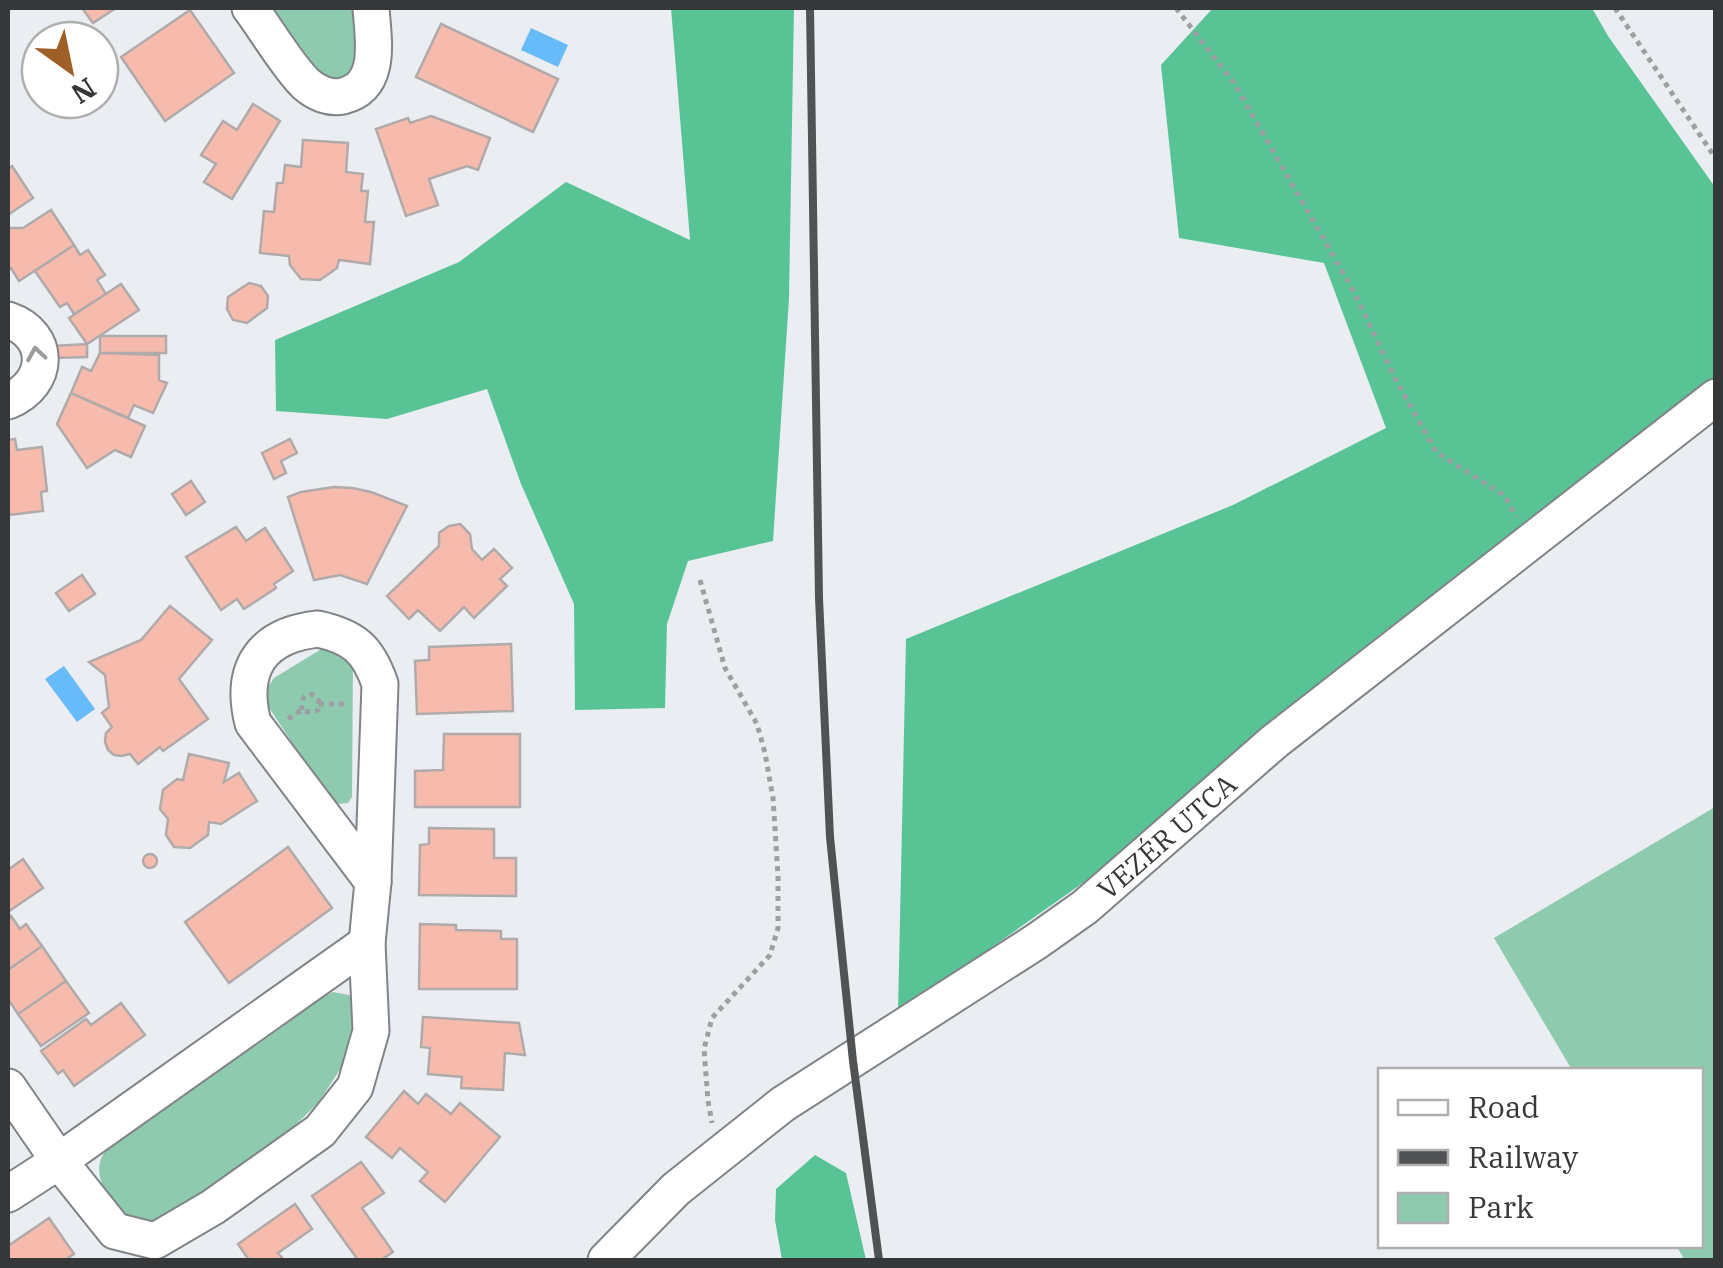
<svg xmlns="http://www.w3.org/2000/svg" width="1723" height="1268" viewBox="0 0 1723 1268" font-family="'IBM Plex Serif',serif">
  <style>
    .green { fill: #8ecaad }
    .forest { fill: #58c496 }
    .water { fill: #68bbf9 }
    .building { fill: #f7bbad; stroke: #b0abaa; stroke-width: 2.5 }
    .lines { fill: none; stroke-linecap: round; stroke-linejoin: round }
    .minor-casing { stroke: #818487; stroke-width: 39 }
    .path { stroke: #9d9fa2; stroke-width: 5; stroke-dasharray: 5 5; stroke-linecap: butt }
    .minor { stroke: #fff; stroke-width: 35 }
    .rail { stroke: #505254; stroke-width: 8 }
    .oneway { stroke: #9a9b9c }
    .labels { text-anchor: middle; dominant-baseline: central; stroke-width: 9; stroke-linejoin: round; paint-order: stroke }
    .street-label { font-size: 28px; fill: #363739; stroke: #fff }
  </style>
  <rect width="100%" height="100%" fill="#eaedf1"/>
  <path class="green" d="M266,8h90c1,32 12,75 -33,74z
    M328,645l25,14 -1,138 -4,6 -12,1 -6,-4 -64,-97 2,-16 6,-9z
    M1715,807v453h-30l-9,-14h24v-176h-128l-78,-132z
    M333,992l16,3 8,12 -3,15 -13,46 -23,35 -27,26 -127,91c-6,1 -16,4 -23,3 -22,-3 -47,-40 -41,-61 3,-10 11,-18 18,-26l194,-133z"/>
  <path class="forest" d="M671,8h123l-5,290 -16,243 -85,20 -21,63 -2,84 -90,2 -1,-106 -53,-120 -34,-95 -100,30 -111,-8 -1,-71 184,-78 107,-80 124,58z
    M1213,8h379l16,28 107,151v190l-460,362 -128,113 -229,161 8,-374 327,-134 153,-77 -62,-165 -145,-25 -18,-173z
    M815,1155l31,18 20,87h-84l-7,-40 1,-31z"/>
  <path class="water" d="M531,28l37,17 -10,22 -37,-17z
    M64,666l31,43 -18,13 -32,-43z"/>
  <path class="building" d="M82,8h34l-23,15z
    M190,10l44,63 -69,48 -44,-64z
    M441,24l117,55 -25,53 -117,-55z
    M253,104l27,17 -48,78 -28,-17 12,-18 -15,-9 22,-34 14,9z
    M431,116l59,22 -12,32 -11,-4 -38,13 9,26 -32,11 -30,-87 32,-11 2,5z
    M303,140l45,3 -2,29 17,2 -2,17h7l-3,31h9l-4,42 -31,-4 -2,8 -17,12 -19,-1 -11,-14 -1,-9 -29,-3 4,-42 10,1 3,-29h6l2,-18 16,2z
    M12,166l21,32 -25,17v-46z
    M51,210l23,35 -55,36 -8,-13 -3,2v-42h15z
    M74,245l6,10 8,-5 17,25 -8,5 9,14 -32,20 -7,-11 -7,4 -25,-36z
    M249,283l12,3 7,10 -1,12 -20,15 -14,-3 -6,-11 1,-12z
    M121,284l18,26 -52,34 -18,-26z
    M100,336h66v17h-66z
    M87,344v13l-34,1 -1,-12z
    M100,353l59,2v25l8,3 -14,30 -19,-8 -6,13 -57,-25 11,-26 9,4z
    M71,393l74,33 -14,31 -16,-7 -28,18 -30,-44z
    M15,439l2,11 25,-3 5,44 -6,1 2,19 -35,4v-75z
    M290,439l7,14 -16,8 5,12 -12,6 -12,-26z
    M191,481l14,21 -19,13 -14,-21z
    M334,487l18,1 19,4 36,14 -40,78 -27,-9 -26,5 -26,-83 13,-5z
    M460,524l10,10 2,15 10,11 12,-11 18,19 -12,11 7,7 -33,32 -10,-11 -24,24 -22,-21 -9,9 -22,-23 52,-50v-13l10,-7z
    M236,527l10,14 19,-13 28,43 -19,13 2,4 -32,21 -7,-10 -16,11 -35,-53z
    M82,575l13,19 -26,17 -13,-18z
    M170,606l42,34 -33,39 29,40 -45,32 -3,-4 -22,17 -8,-10 -8,2 -8,-1 -6,-5 -3,-8 1,-9 6,-6 -10,-14 7,-6 -4,-32 -16,-13 52,-22z
    M511,644l2,67 -96,3 -2,-53 14,-1v-13z
    M444,734h76v73h-105v-36l28,-1z
    M189,754l40,9 -5,19 15,-9 18,28 -36,23 -12,-2 -1,13 -18,13 -16,-1 -8,-12 2,-16 -8,-10 3,-19 14,-11 6,1z
    M429,828l65,1v29h22v38l-97,-1 1,-50 9,-1z
    M288,847l44,61 -103,75 -44,-61z
    M143 861a7 7 0 1 1 14 0a7 7 0 1 1-14 0Z
    M23,859l20,29 -35,24v-42z
    M11,916l9,13 6,-5 16,22 -34,24v-51z
    M420,924l36,1v5l45,1v8h16v50h-98z
    M42,946l24,35 -48,33 -10,-15v-29z
    M66,981l23,32 -48,33 -23,-32z
    M121,1003l24,32 -71,51 -11,-16 -5,4 -17,-23 45,-32 5,6z
    M423,1017l96,6 6,32 -20,-2 -2,37 -42,-2 1,-11 -34,-3 2,-26 -9,-1z
    M404,1091l14,13 8,-10 25,20 9,-11 40,34 -55,65 -25,-21 8,-9 -28,-24 -8,10 -26,-21z
    M361,1162l23,31 -22,15 31,44 -12,8h-23l-46,-64z
    M295,1204l17,25 -34,24 6,7h-35l-11,-16z
    M49,1218l25,36 -9,6h-57v-14z"/>
  <g class="lines">
    <defs>
      <g id="minor">
        <path d="M250,8c16,21 38,59 56,76 10,9 24,15 37,12 40,-10 30,-57 28,-88"/>
        <path d="M8,320c44,15 42,64 0,81"/>
        <path d="M318,629c36,8 50,20 62,55l-7,198 -120,-159c-14,-55 9,-88 65,-94z"/>
        <path d="M8,1087l51,74 56,70 40,10 58,-34 107,-76 35,-44 16,-56 -4,-88 6,-61"/>
        <path d="M8,1194l51,-33 308,-218"/>
        <path id="s1" d="M606,1260l70,-71 107,-85 254,-163 48,-34 190,-166 441,-344"/>
      </g>
    </defs>
    <use href="#minor" class="minor-casing"/>
    <path class="path" d="M1176,8l58,75 120,209 42,88 40,72 69,44 11,21
      M1615,8l101,151
      M700,580l25,88 32,56 8,29 8,45 5,78v52l-8,27 -58,63 -8,31 4,52 4,22
      M319,704h27
      M288,719l14,-9c6,3 20,5 17,-8 -3,-11 -20,-12 -17,8"/>
    <use href="#minor" class="minor"/>
    <path class="rail" d="M810,8l9,590 11,239 23,224 26,199"/>
  </g>
  <defs><path id="oneway-chevron" d="M-2-3.5L2.5 0L-2 3.5" fill="none" stroke-width="1.6" stroke-linecap="round" stroke-linejoin="round" transform="scale(2.5)"/></defs>
  <use class="oneway" href="#oneway-chevron" transform="translate(36 354) rotate(-99)"/>
  <g class="labels">
    <g class="street-label">
      <text stroke="none"><textPath href="#s1" startOffset="705">VEZÉR UTCA</textPath></text>
    </g>
  </g>
  <rect width="1723" height="1268" fill="none" stroke="#363739" stroke-width="20"/>
  <rect x="1378" y="1068" width="325" height="180" fill="#ffffff" stroke="#afafb0" stroke-width="2.5"/>
  <rect x="1398" y="1100" width="50" height="15" fill="#ffffff" stroke="#afafb0" stroke-width="2.5"/>
  <text x="1468" y="1118" font-size="30" fill="#363739">Road</text>
  <rect x="1398" y="1150" width="50" height="15" fill="#505254" stroke="#afafb0" stroke-width="2.5"/>
  <text x="1468" y="1168" font-size="30" fill="#363739">Railway</text>
  <rect x="1398" y="1193" width="50" height="30" fill="#8ecaad" stroke="#afafb0" stroke-width="2.5"/>
  <text x="1468" y="1218" font-size="30" fill="#363739">Park</text>
  <g transform="translate(70 70) rotate(147)"><circle r="48" fill="#ffffff" stroke="#afafb0" stroke-width="2.5"/>
  <path d="M0-8L18 38L0 25L-18 38Z" fill="#9e6026"/>
  <text y="-15" font-size="28" font-weight="bold" text-anchor="middle" fill="#363739">N</text>
  </g>
</svg>
